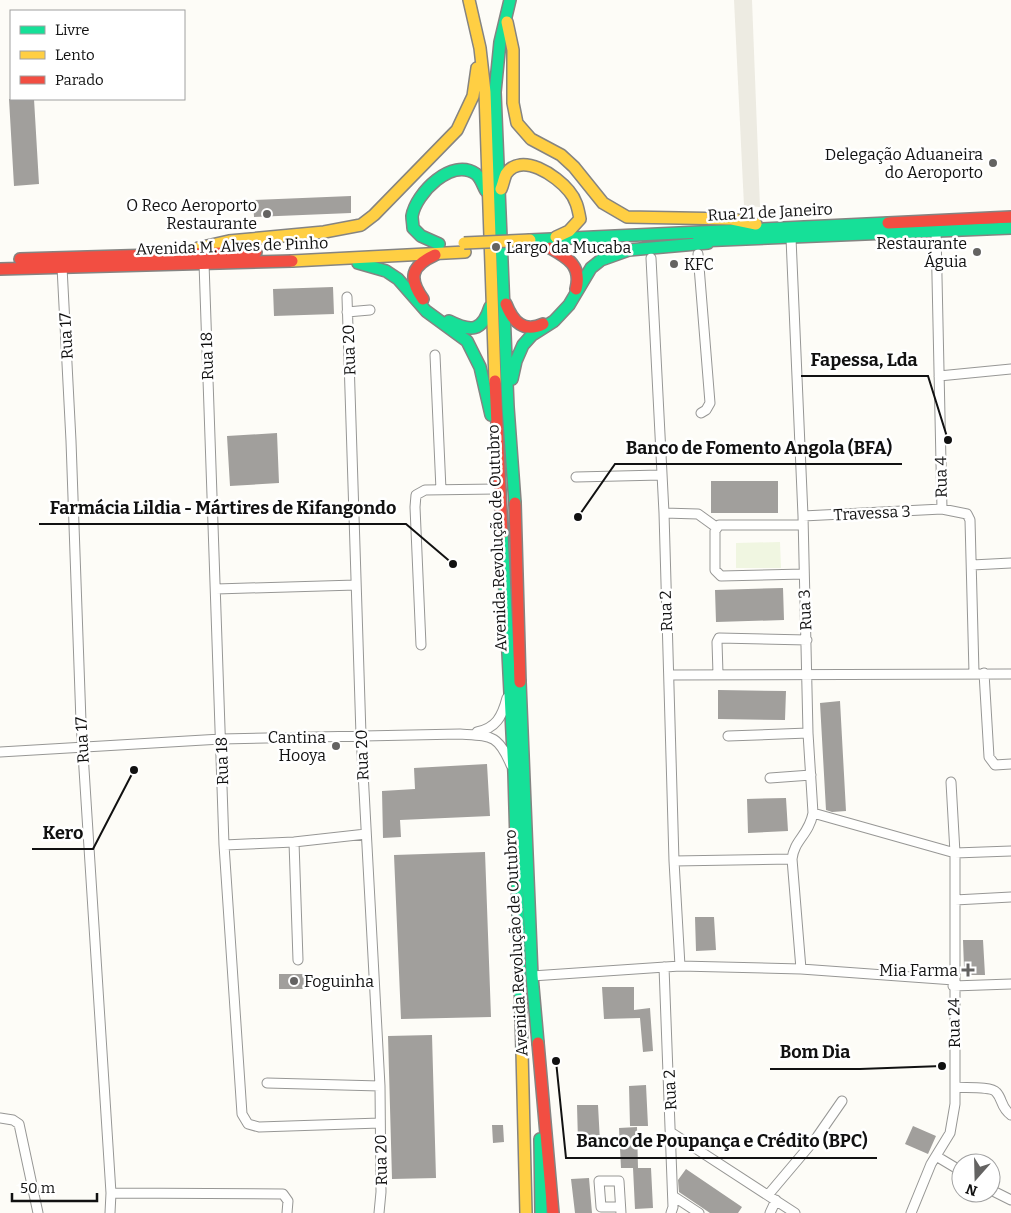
<svg xmlns="http://www.w3.org/2000/svg" width="1011" height="1213" viewBox="0 0 1011 1213" font-family="Bitter,serif">
  <style>
    .pitch { fill: #f0f6e1 }
    .plaza { fill: #edebe2 }
    .building { fill: #a19f9c }
    .lines { fill: none; stroke-linecap: round; stroke-linejoin: round }
    .street-casing { stroke: #979795; stroke-width: 11 }
    .fast-casing { stroke: #858482; stroke-width: 14 }
    .slow-casing { stroke: #858482; stroke-width: 14 }
    .jam-casing { stroke: #858482; stroke-width: 14 }
    .street { stroke: #fffffe; stroke-width: 9 }
    .fast { stroke: #16e098; stroke-width: 11 }
    .slow { stroke: #ffcf43; stroke-width: 11 }
    .jam { stroke: #f24e42; stroke-width: 11 }
    .slow-bridge-casing { stroke: #858482; stroke-width: 14; stroke-linecap: butt }
    .slow-bridge { stroke: #ffcf43; stroke-width: 11 }
    .poi-dot { fill: #646362; stroke: #fff; stroke-width: 2 }
    .labels { text-anchor: middle; dominant-baseline: central; stroke-width: 5; stroke-linejoin: round; paint-order: stroke }
    .poi-label { font-size: 16px; fill: #111; stroke: #fff; text-anchor: end }
    .street-label { font-size: 16px; fill: #111; stroke: #fff }
    .leader { fill: none; stroke: #111; stroke-width: 2 }
    .callout-dot { fill: #111; stroke: #fff; stroke-width: 2 }
    .callout-label { font-size: 18px; text-anchor: middle; font-weight: bold; fill: #111; stroke: #fff; stroke-width: 5; stroke-linejoin: round; paint-order: stroke }
  </style>
  <rect width="100%" height="100%" fill="#fdfcf7"/>
  <path class="pitch" d="M780,542l1,26h-45v-25z"/>
  <path class="plaza" d="M734,0h18l8,207 -16,-1z"/>
  <path class="building" d="M9,99h25l5,85 -25,2z
    M351,196v17l-97,4 -1,-17z
    M333,287l1,27 -60,2 -1,-27z
    M277,433l2,50 -49,3 -3,-50z
    M711,481h67v32h-67z
    M783,588l1,32 -68,2 -1,-32z
    M718,690l68,1 -1,29 -67,-1z
    M840,701l6,110 -14,1 -6,-2 -6,-107z
    M487,764l3,52 -90,4 1,17 -18,1 -1,-47 33,-2 -1,-21z
    M786,798l2,33 -40,2 -1,-34z
    M485,852l6,165 -90,2 -7,-164z
    M695,917h19l2,33 -20,1z
    M963,940h20l2,35h-14v-7h-7z
    M279,974h29v15h-29z
    M602,987h32v23l16,-2 3,43 -10,1 -3,-34 -36,1z
    M432,1035l4,143 -44,1 -4,-143z
    M646,1085l2,41h-18l-1,-40z
    M577,1105h21l2,37h-22z
    M492,1125h11l1,17 -11,1z
    M913,1126l23,10 -8,18 -23,-10z
    M637,1127l1,41h-17l-2,-40z
    M633,1168h18l2,40 -18,1z
    M686,1169l56,38 -4,6h-28l-31,-21 -1,-12z
    M589,1178l3,35h-17l-4,-34z"/>
  <g class="lines">
    <defs>
      <path id="street" d="M936,231l6,278
        M698,254l12,149 -4,7 -5,3
        M651,258l13,255 10,348 6,105
        M204,263l20,582 18,269 6,10 11,3 121,-4
        M62,267l9,174 10,281 30,471 -1,20
        M347,297l14,438 19,351 1,106 -2,21
        M347,312l23,-2
        M435,355l6,135
        M939,376l72,-7
        M576,477l85,-2
        M664,513l34,1 18,13
        M803,516l139,-7 25,5 3,6 4,153
        M803,525h-84l-4,6v39l6,6 83,-2
        M972,565l39,-2
        M216,589l140,-4
        M421,645l-6,-138 1,-12 9,-5 71,-1
        M984,673l5,84 6,8 16,-1
        M718,674l-1,-32 2,-4 88,2
        M669,675l342,-1
        M477,732c19,-4 25,-15 30,-34
        M728,736l80,-3
        M0,752l221,-13 239,-5c31,2 38,0 51,31
        M770,778l41,-3
        M813,813l142,40 56,-2
        M294,842l4,118
        M224,845l70,-3 72,-8
        M792,859l9,110
        M674,861l118,-2c2,-19 17,-24 21,-46l-5,-80 -5,-217 -12,-278
        M955,900l56,-3
        M664,967l9,240 -2,6
        M532,976l148,-10 121,3 153,11
        M953,986l58,-2
        M267,1083l113,3
        M956,1087c8,1 35,-1 40,5 7,7 4,15 15,23
        M0,1118l13,2 6,4 19,89
        M672,1133l123,80
        M936,1156l25,15
        M991,1190l20,10
        M111,1193l172,1 5,7 -1,12
        M768,1195l49,-58 25,-36
        M673,1196l26,17
        M620,1207h-19l-2,-26h20l2,32
        M770,1213l6,-13
        M911,1213l20,-49 19,-31 5,-29v-251l-4,-71"/>
      <path id="fast" d="M510,0l-10,42 -5,50 13,315 7,96
        M530,240l358,-17
        M698,241l313,-13
        M439,244l-18,-8 -8,-8c0,-4 -1,-8 -1,-12 4,-23 40,-59 64,-42 5,4 7,12 10,17
        M358,263l28,8 12,8 28,32 41,30 13,26 11,48
        M449,321c22,11 33,11 41,-14
        M512,379l4,-18 7,-16 9,-10 22,-14 15,-16 22,-37 10,-8 28,-10 79,-7
        M502,533l12,240 8,278
        M520,682l12,294 6,67
        M540,1139l1,74"/>
      <path id="slow" d="M469,0l11,48 5,44 10,289
        M507,22l6,28v53l4,20 14,16 30,16 13,12 29,36 24,14 105,2 24,5
        M501,189c2,-4 3,-11 5,-15 15,-23 51,2 63,17 7,8 9,17 11,28l-11,12 -13,6
        M198,248l31,-7 95,-9 37,-7 13,-10 83,-85 16,-34 4,-28
        M292,261l173,-9
        M522,1051l4,162"/>
      <path id="jam" d="M888,223l123,-6
        M550,248c18,10 32,18 26,41
        M20,259l236,-7
        M0,269l292,-8
        M423,299c-15,-21 -12,-33 12,-44
        M506,304c7,18 18,29 37,20
        M495,381l7,152
        M515,503l5,179
        M538,1043l15,170"/>
    </defs>
    <use href="#street" class="street-casing"/>
    <use href="#fast" class="fast-casing"/>
    <use href="#slow" class="slow-casing"/>
    <use href="#jam" class="jam-casing"/>
    <use href="#street" class="street"/>
    <use href="#fast" class="fast"/>
    <use href="#slow" class="slow"/>
    <use href="#jam" class="jam"/>
    <defs>
      <path id="slow-bridge" d="M464,243l66,-3"/>
    </defs>
    <use href="#slow-bridge" class="slow-bridge-casing"/>
    <use href="#slow-bridge" class="slow-bridge"/>
  </g>
  <g class="poi-dot">
    <circle cx="993" cy="163" r="5"/>
    <circle cx="267" cy="214" r="5"/>
    <circle cx="496" cy="247" r="5"/>
    <circle cx="977" cy="252" r="5"/>
    <circle cx="674" cy="264" r="5"/>
    <circle cx="336" cy="746" r="5"/>
    <path d="M965.5 962.5h5v5h5v5h-5v5h-5v-5h-5v-5h5z"/>
    <circle cx="294" cy="981" r="5"/>
  </g>
  <g class="labels">
    <g class="poi-label">
      <text x="983" y="154">Delegação Aduaneira<tspan x="983" dy="18">do Aeroporto</tspan></text>
      <text x="257" y="205">O Reco Aeroporto<tspan x="257" dy="18">Restaurante</tspan></text>
      <text x="967" y="243">Restaurante<tspan x="967" dy="18">Águia</tspan></text>
      <text x="506" y="247" text-anchor="start">Largo da Mucaba</text>
      <text x="684" y="264" text-anchor="start">KFC</text>
      <text x="326" y="737">Cantina<tspan x="326" dy="18">Hooya</tspan></text>
      <text x="958" y="970">Mia Farma</text>
      <text x="304" y="981" text-anchor="start">Foguinha</text>
    </g>
    <g class="street-label">
      <text transform="translate(770 212) rotate(-3)">Rua 21 de Janeiro</text>
      <text transform="translate(232 246) rotate(-2)">Avenida M. Alves de Pinho</text>
      <text transform="translate(66 336) rotate(-93)">Rua 17</text>
      <text transform="translate(349 350) rotate(-92)">Rua 20</text>
      <text transform="translate(207 356) rotate(-92)">Rua 18</text>
      <text transform="translate(941 477) rotate(-91)">Rua 4</text>
      <text transform="translate(872 513) rotate(-3)">Travessa 3</text>
      <text transform="translate(497 538) rotate(-92)">Avenida Revolução de Outubro</text>
      <text transform="translate(805 610) rotate(-93)">Rua 3</text>
      <text transform="translate(666 611) rotate(-92)">Rua 2</text>
      <text transform="translate(82 740) rotate(-93)">Rua 17</text>
      <text transform="translate(362 755) rotate(-92)">Rua 20</text>
      <text transform="translate(222 761) rotate(-92)">Rua 18</text>
      <text transform="translate(516 943) rotate(-93)">Avenida Revolução de Outubro</text>
      <text transform="translate(954 1023) rotate(-91)">Rua 24</text>
      <text transform="translate(670 1090) rotate(-93)">Rua 2</text>
      <text transform="translate(381 1160) rotate(-91)">Rua 20</text>
    </g>
  </g>
  <path class="leader" d="M948 440L928 376H801M578 517L615 464H902M453 564L406 524H39M134 770L93 849H32M942 1066L860 1069H770M556 1061L566 1158H877"/>
  <g class="callout-dot">
    <circle cx="948" cy="440" r="5"/>
    <circle cx="578" cy="517" r="5"/>
    <circle cx="453" cy="564" r="5"/>
    <circle cx="134" cy="770" r="5"/>
    <circle cx="942" cy="1066" r="5"/>
    <circle cx="556" cy="1061" r="5"/>
  </g>
  <g class="callout-label">
    <text x="864" y="366">Fapessa, Lda</text>
    <text x="759" y="454">Banco de Fomento Angola (BFA)</text>
    <text x="223" y="514">Farmácia Lildia - Mártires de Kifangondo</text>
    <text x="63" y="839">Kero</text>
    <text x="815" y="1058">Bom Dia</text>
    <text x="722" y="1147">Banco de Poupança e Crédito (BPC)</text>
  </g>
  <rect x="10" y="10" width="175" height="90" fill="#ffffff" stroke="#a0a0a0"/>
  <rect x="20" y="26" width="25" height="8" fill="#16e098" stroke="#a0a0a0"/>
  <text x="55" y="35" font-size="15" fill="#111111">Livre</text>
  <rect x="20" y="51" width="25" height="8" fill="#ffcf43" stroke="#a0a0a0"/>
  <text x="55" y="60" font-size="15" fill="#111111">Lento</text>
  <rect x="20" y="76" width="25" height="8" fill="#f24e42" stroke="#a0a0a0"/>
  <text x="55" y="85" font-size="15" fill="#111111">Parado</text>
  <g transform="translate(976 1178) rotate(200)"><circle r="24" fill="#ffffff" stroke="#a0a0a0"/>
  <path d="M0-4L9 19L0 12L-9 19Z" fill="#646362"/>
  <text y="-8" font-size="14" font-weight="bold" text-anchor="middle" fill="#111111">N</text>
  </g>
  <path d="M12 1193v8h85v-8" fill="none" stroke="#111111" stroke-width="2.5"/>
  <text x="20" y="1193" font-size="15" fill="#111111" stroke="#ffffff" stroke-width="4" paint-order="stroke">50 m</text>
</svg>
